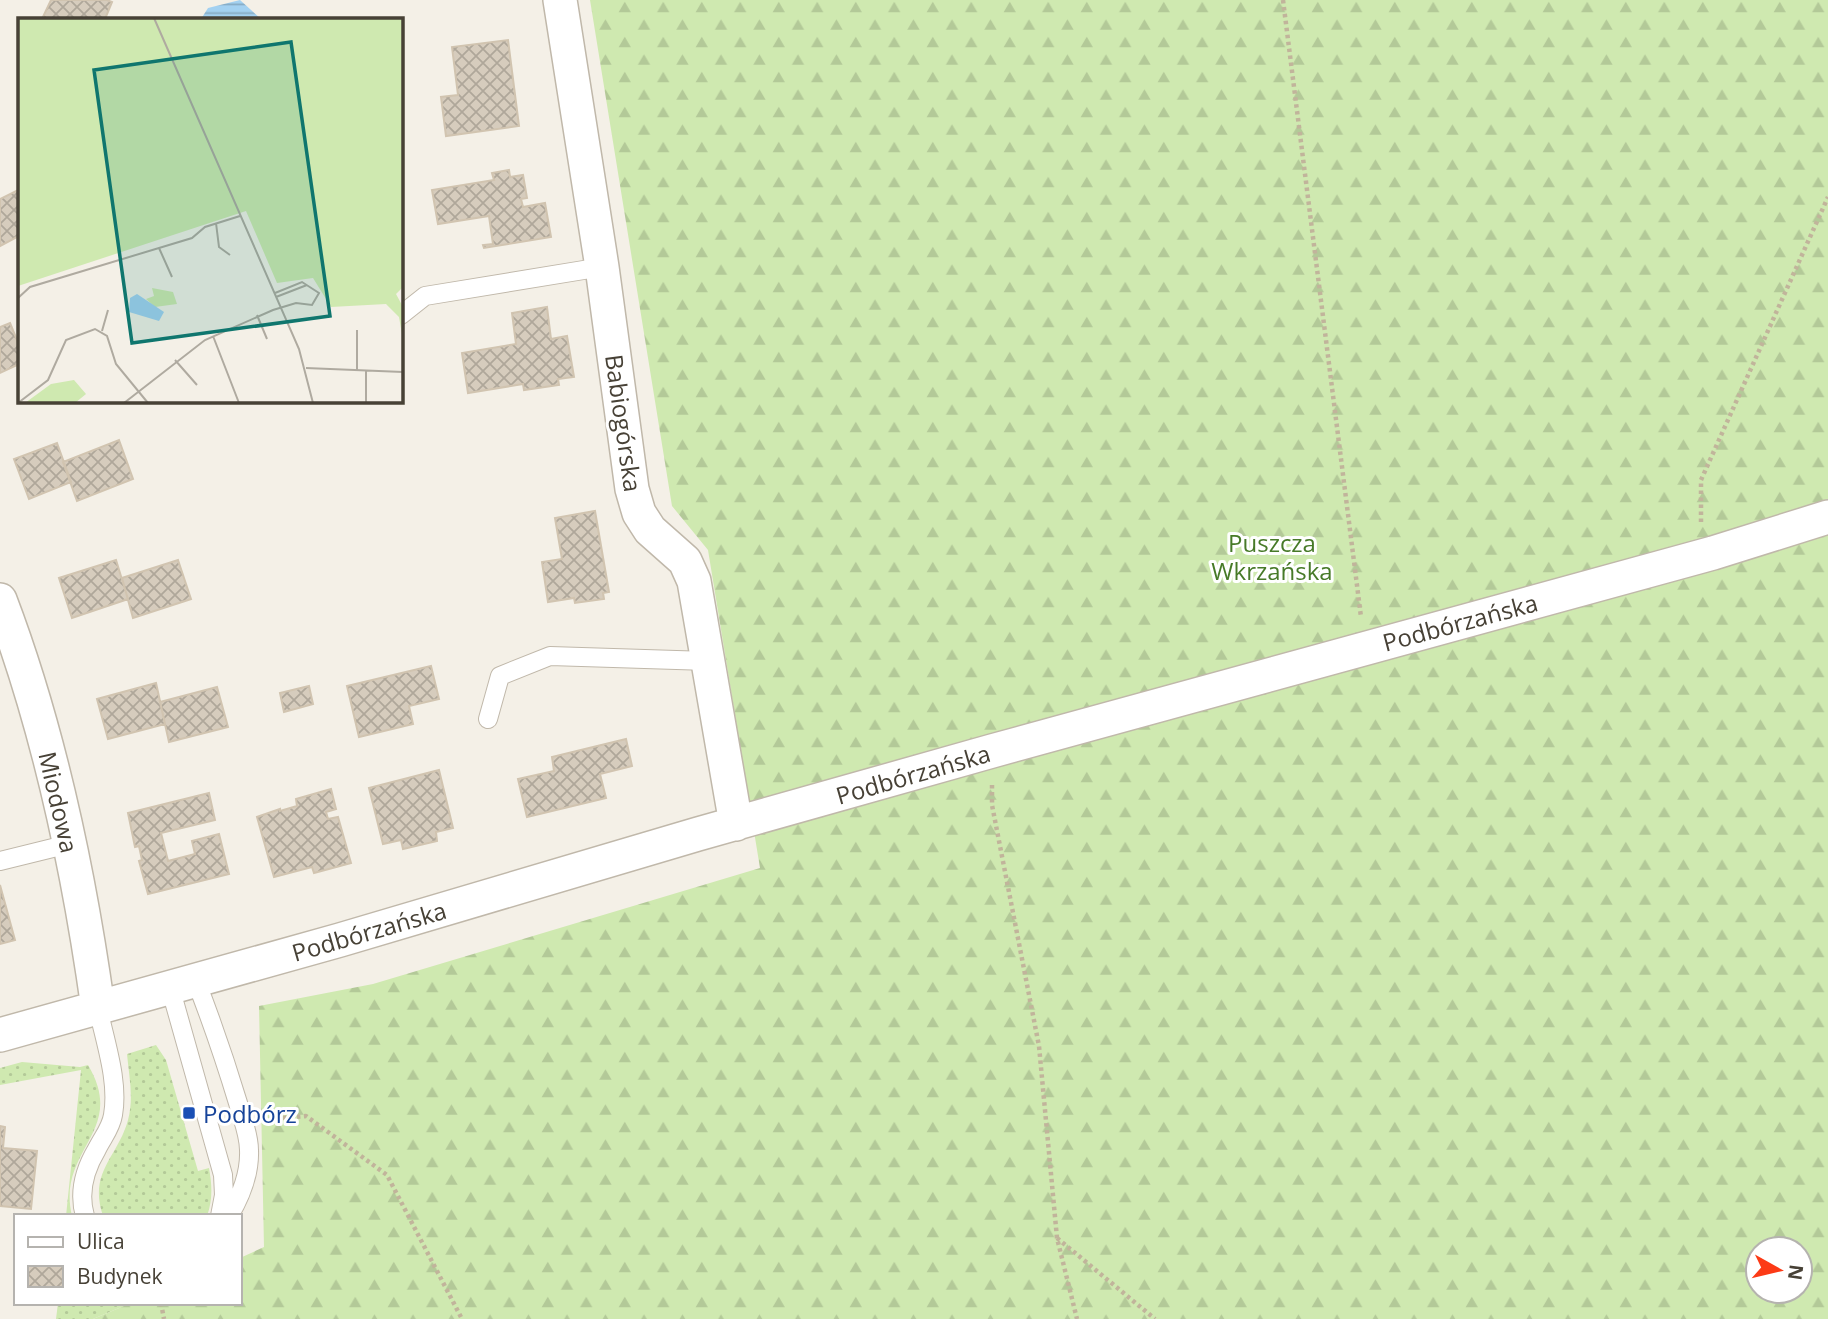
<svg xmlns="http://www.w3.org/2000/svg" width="1828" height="1319" viewBox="0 0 1828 1319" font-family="'Open Sans',sans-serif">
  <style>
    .grass { fill: url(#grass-dots) }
    .forest { fill: url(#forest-firs); fill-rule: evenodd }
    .water { fill: url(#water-rules) }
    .building { fill: url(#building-cross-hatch); stroke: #d1c4b0; stroke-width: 2 }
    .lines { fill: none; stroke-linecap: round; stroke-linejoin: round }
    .service-casing { stroke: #c0b8aa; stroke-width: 20 }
    .minor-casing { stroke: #c0b8aa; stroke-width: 36 }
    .path { stroke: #c1b49b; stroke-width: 4.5; stroke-dasharray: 3.5 3.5; stroke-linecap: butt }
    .service { stroke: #fff; stroke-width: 18 }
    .minor { stroke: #fff; stroke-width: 33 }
    .transit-dot { fill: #1a4fb4; stroke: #fff; stroke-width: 2.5 }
    .labels { text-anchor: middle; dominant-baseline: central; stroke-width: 6; stroke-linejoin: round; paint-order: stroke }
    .street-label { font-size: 24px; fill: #474136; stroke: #fff }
    .park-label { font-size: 24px; fill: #477a28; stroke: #fff }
    .transit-label { font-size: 24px; fill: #164399; stroke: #fff; text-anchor: start }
    .inset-road { fill: none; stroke: #afaaa0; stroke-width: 2 }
    .view { fill: #0f766e; fill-opacity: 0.15; stroke: #0f766e; stroke-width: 3.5 }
    .inset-edge { fill: none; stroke: #474136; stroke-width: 3.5 }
  </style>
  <defs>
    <pattern id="grass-dots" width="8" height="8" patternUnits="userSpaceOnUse" patternTransform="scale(1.75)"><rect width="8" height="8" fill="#cfe9b0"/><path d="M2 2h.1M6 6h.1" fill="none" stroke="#b3c998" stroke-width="1.8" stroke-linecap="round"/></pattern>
    <pattern id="forest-firs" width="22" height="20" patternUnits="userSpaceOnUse" patternTransform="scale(1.75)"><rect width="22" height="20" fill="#cfe9b0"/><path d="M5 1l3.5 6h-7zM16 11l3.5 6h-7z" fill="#b3c998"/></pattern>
    <pattern id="water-rules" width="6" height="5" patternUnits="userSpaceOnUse" patternTransform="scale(1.75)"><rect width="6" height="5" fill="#a3d1f1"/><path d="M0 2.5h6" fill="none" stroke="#87abc4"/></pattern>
    <pattern id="building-cross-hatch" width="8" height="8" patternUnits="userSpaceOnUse" patternTransform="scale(1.75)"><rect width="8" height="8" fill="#d6ccbd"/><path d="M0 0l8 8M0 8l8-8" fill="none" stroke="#afa79a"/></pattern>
  </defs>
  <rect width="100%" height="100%" fill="#f4f0e7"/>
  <path class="grass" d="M156,1045l10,15 32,111 11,-3c3,17 4,31 -2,48h-104c-15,-44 15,-59 25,-96 6,-22 1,-44 -1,-66z
    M22,1062l58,5 8,-2c40,67 -32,84 -16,151h-6l15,-146 -81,15v-17z
    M58,1303h73l-38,16h-37z"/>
  <path class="forest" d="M590,0h1238v1319h-1735l38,-16h109v-45l24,-11 -5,-241 114,-22 387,-116 -52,-318 -36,-44zM1758,1249h42v42h-42z"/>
  <path class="water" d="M240,0l21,19h-60l7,-11z"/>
  <path class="building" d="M51,0h56l5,2 -7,17h-63z
    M508,40l11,86 -73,10 -5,-39 17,-2 -6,-48z
    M509,170l1,7 13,-2 4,23 -6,1 2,8 22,-4 6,34 -67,11 -1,-3 10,-1 -4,-28 -51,8 -6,-34 62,-10 -2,-7z
    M18,190l1,46 -19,10v-47z
    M547,307l4,32 16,-3 7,41 -16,2 1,6 -35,5 -1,-6 -55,9 -6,-40 54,-9 -4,-31z
    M10,323l9,22v19l-19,9v-46z
    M119,440l14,39 -56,22 -14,-39z
    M57,443l14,39 -42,17 -15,-40z
    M595,511l14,81 -6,1 1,6 -29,4 -1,-5 -26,4 -6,-40 20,-3 -7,-41z
    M116,560l12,39 -56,19 -13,-40z
    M178,560l13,39 -58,19 -11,-40z
    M431,666l8,33 -30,7 4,18 -54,13 -12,-51z
    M156,683l9,41 -57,15 -11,-40z
    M309,686l4,18 -29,8 -4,-19z
    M217,687l11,40 -59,15 -9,-40z
    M626,739l6,27 -32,8 6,24 -79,19 -9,-38 36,-8 -2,-14z
    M439,770l14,58 -17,4 1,9 -34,8 -2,-9 -18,4 -14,-56z
    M331,789l5,20 -10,3 2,7 10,-2 13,46 -37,10 -2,-6 -38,10 -17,-60 23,-8v2l17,-5 -1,-7z
    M209,793l6,27 -54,13 7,28 27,-7 -3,-13 27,-7 10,40 -81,20 -9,-33 3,-1 -3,-14 -4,1 -7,-34z
    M0,885l15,55 -15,4z
    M0,1126l5,1 -2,21 34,3 -6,58 -31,-3z"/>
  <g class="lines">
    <defs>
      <path id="service" d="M401,315l24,-19 177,-29
        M488,719l12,-43 50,-20 158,5
        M0,861l69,-17
        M196,981c16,41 29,79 42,122 4,15 11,31 11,47 1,24 -8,46 -20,66
        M170,987l53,188 1,20 -4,21
        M85,1216c-7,-24 0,-47 12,-67 6,-12 14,-21 16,-34 6,-34 -8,-73 -15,-107"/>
      <path id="minor" d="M560,0l42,267 30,222 7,24 11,17 35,31 9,20 42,243
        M0,600c49,129 79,272 98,408
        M0,1035l340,-95 358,-106 294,-83 721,-198 115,-36"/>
    </defs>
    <use href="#service" class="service-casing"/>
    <use href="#minor" class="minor-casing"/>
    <path class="path" d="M1283,0l78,617
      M1701,522v-42l127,-283
      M992,785v20l47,241 18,192 20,81
      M269,1119l37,-3 81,59 75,144
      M1057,1238l98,81
      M161,1303l3,16"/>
    <use href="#service" class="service"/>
    <use href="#minor" class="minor"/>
  </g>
  <rect class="transit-dot" x="182" y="1106" width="14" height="14" rx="3.5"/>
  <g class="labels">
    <g class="street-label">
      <text transform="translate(624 423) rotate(82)">Babiogórska</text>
      <text transform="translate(1460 622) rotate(-15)">Podbórzańska</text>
      <text transform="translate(913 774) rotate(-16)">Podbórzańska</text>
      <text transform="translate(59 802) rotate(77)">Miodowa</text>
      <text transform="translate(369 931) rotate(-16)">Podbórzańska</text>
    </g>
    <g class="park-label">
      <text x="1272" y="542">Puszcza<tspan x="1272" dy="28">Wkrzańska</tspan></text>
    </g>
    <g class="transit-label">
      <text x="203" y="1113">Podbórz</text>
    </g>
  </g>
  <g transform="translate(18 18)">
    <rect width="385" height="385" fill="#f4f0e7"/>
    <path d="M134,270l21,4 4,12 -22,3 -9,-8 8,-3zM56,362l12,14 -11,9h-50l26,-19z" fill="#cfe9b0"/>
    <path d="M0,0h385v269l-7,7 7,13v33l-4,-23 -13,-13 -55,3 -18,-29 -36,5 -31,-72 -228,75z" fill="#cfe9b0"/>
    <path d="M119,276l27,18 -5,9 -30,-9 1,-14z" fill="#a3d1f1"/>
    <path class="inset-road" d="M136,0l145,331 14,54M198,205l3,24 11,8M141,230l13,29M258,279l31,-12M0,280l12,-11 162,-49 13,-11 35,-11M239,297l10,24M339,312v40M84,313l6,-21M195,318l26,67M157,342l22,25M288,350l97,4M0,385l30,-23 18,-40 29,-11 12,7 9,28 32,39M106,385l81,-63 68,-30 23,-7 16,2 7,-12 -17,-11 -27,11M348,385v-33"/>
    <path class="view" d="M273,24l39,274 -198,27 -38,-273z"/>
    <rect width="385" height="385" class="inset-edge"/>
  </g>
  <rect x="14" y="1214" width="228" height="91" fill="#ffffff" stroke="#b5b3af" stroke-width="2"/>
  <rect x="28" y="1237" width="35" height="10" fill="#ffffff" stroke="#b5b3af" stroke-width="2"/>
  <text x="77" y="1249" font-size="21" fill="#474136">Ulica</text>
  <rect x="28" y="1266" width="35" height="21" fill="url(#building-cross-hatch)" stroke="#b5b3af" stroke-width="2"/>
  <text x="77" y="1284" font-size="21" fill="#474136">Budynek</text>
  <g transform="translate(1779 1270) rotate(98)"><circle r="33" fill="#ffffff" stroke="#b5b3af" stroke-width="2"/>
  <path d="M0-5L12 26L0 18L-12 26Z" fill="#fc3a16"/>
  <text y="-10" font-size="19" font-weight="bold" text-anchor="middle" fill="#474136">N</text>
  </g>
</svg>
